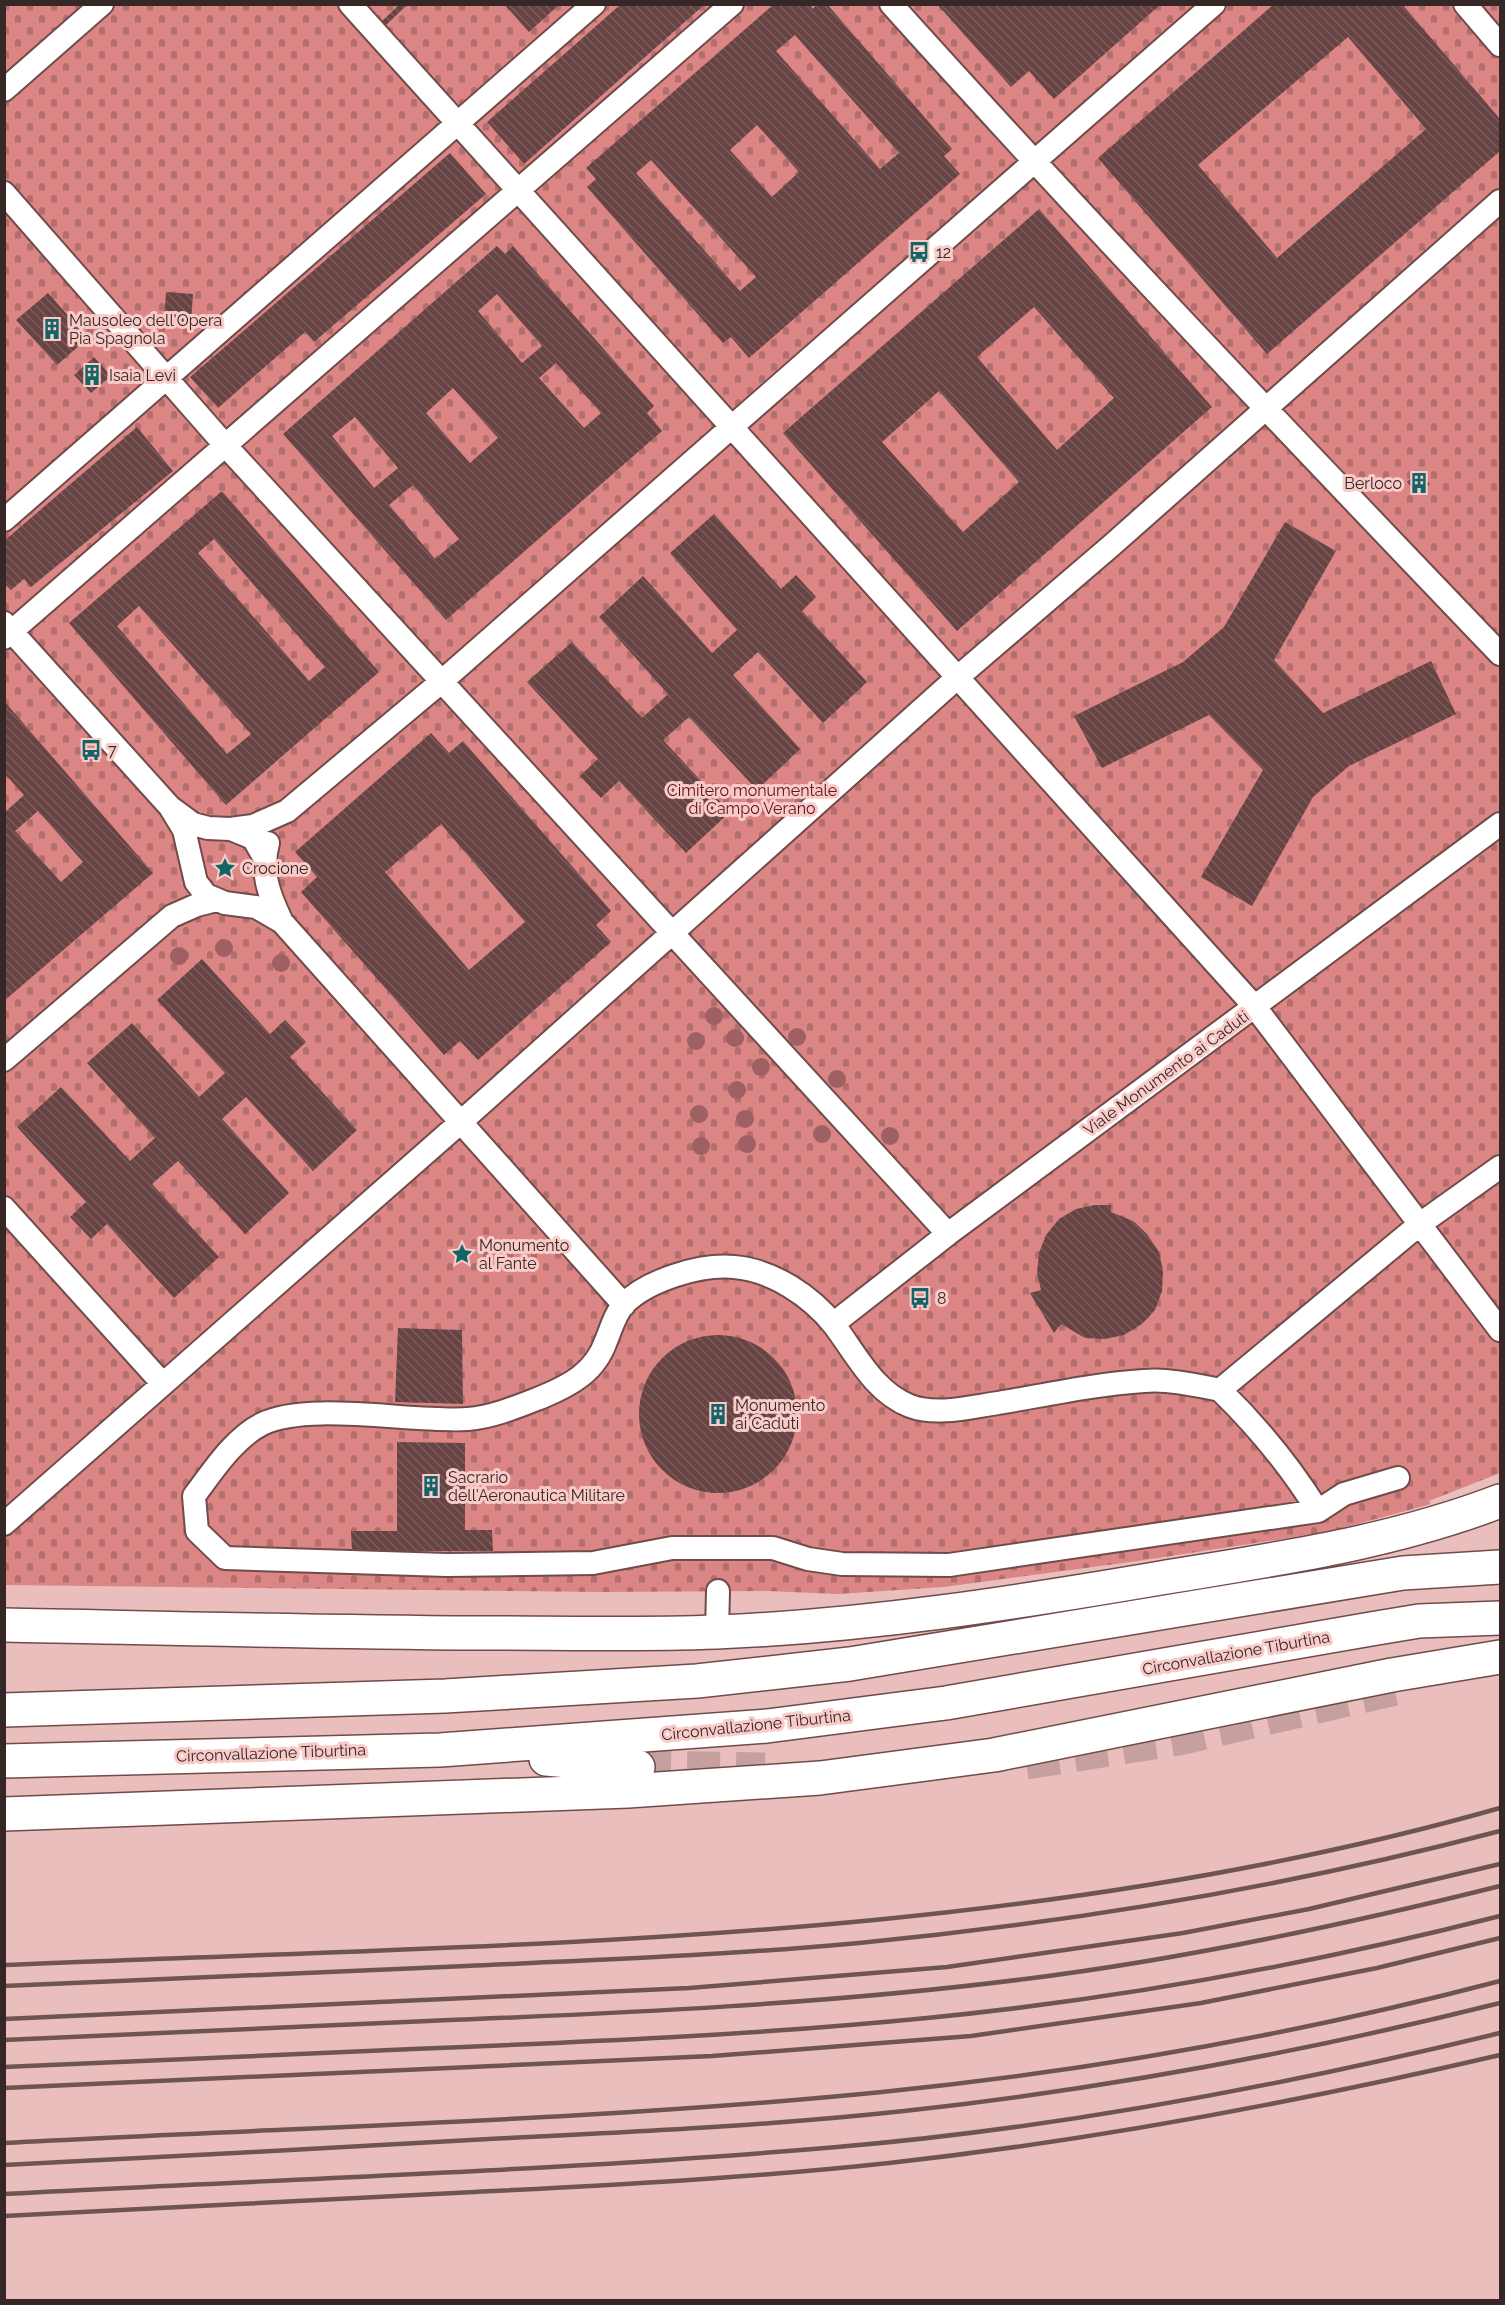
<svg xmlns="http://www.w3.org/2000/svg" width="1505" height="2305" viewBox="0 0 1505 2305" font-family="Raleway,sans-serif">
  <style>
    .cemetery { fill: url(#cemetery-stones) }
    .building { fill: url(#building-back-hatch); fill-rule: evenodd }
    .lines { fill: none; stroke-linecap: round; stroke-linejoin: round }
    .trunk-tunnel { stroke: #c6a09e; stroke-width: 33; stroke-dasharray: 33 16; stroke-linecap: butt }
    .service-casing { stroke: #704b4a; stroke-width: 26 }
    .trunk-casing { stroke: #704b4a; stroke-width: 36 }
    .motorway-casing { stroke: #704b4a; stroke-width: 36 }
    .service { stroke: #fff; stroke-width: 22 }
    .trunk { stroke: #fff; stroke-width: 33 }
    .motorway { stroke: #fff; stroke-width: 33 }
    .rail { stroke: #6d5553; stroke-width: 4.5 }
    .tree { fill: #9f6063 }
    .labels { text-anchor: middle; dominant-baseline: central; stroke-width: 6; stroke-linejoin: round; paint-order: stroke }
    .poi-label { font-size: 16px; fill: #362625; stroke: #f8cbc9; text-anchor: start }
    .park-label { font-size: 16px; fill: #61131b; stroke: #f8cbc9 }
    .street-label { font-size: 16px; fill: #362625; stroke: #f8cbc9 }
  </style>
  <defs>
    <pattern id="cemetery-stones" width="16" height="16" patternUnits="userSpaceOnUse" patternTransform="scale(1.5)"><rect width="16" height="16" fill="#db8685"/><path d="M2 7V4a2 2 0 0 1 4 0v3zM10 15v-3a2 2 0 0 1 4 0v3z" fill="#b26d6d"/></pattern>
    <pattern id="building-back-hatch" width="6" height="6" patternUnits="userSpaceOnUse" patternTransform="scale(1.5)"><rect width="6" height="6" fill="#684343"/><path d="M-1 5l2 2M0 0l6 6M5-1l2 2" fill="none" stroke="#7a5c5c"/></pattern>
  </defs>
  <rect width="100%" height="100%" fill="#eabebc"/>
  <path class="cemetery" d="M5,5h1495v1468l-71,28 2,3 -103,28 -190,29 -194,26 -106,7 -71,-3 -167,1 -595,-7z"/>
  <path class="building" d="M400,4h8l-23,22 -4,-4z
    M504,4h56l-31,28z
    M774,4h35l4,5 4,-5h10l125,145 -8,7 16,18 -211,184 -18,-21 -8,6 -136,-156 9,-8 -10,-11zM795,35l104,118 -19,16 -104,-118zM757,125l42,47 -27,25 -42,-47zM651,160l105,117 -16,14 -104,-118z
    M937,4h224l-107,95 -25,-28 -18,16z
    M1274,4h128l98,115v32l-233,203 -169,-196zM1348,37l78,92 -149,129 -79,-93z
    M620,5h84l-180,159 -37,-42z
    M450,153l36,41 -172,148 -9,-10 -87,76 -28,-31z
    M1039,209l173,198 -255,224 -174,-198zM1034,307l80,91 -57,52 -80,-93zM939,391l80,91 -56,50 -81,-90z
    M497,246l8,8 8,-8 141,160 -7,7 15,18 -216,189 -163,-186zM497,294l45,52 -20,17 -44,-52zM556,363l45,50 -17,15 -45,-50zM453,388l45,50 -28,25 -44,-50zM355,417l43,51 -24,20 -42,-52zM413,485l46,54 -24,20 -46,-54z
    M166,292l27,2 -2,29 -27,-2z
    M48,293l40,45 -31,27 -41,-45z
    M94,357l17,19 -20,17 -17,-18z
    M137,427l36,44 -142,116 -7,-8 -13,11 -7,-7v-42z
    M1419,471l11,13 -12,11 -11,-13z
    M222,491l157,181 -153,133 -157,-182zM214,539l111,128 -16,14 -111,-128zM139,606l112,128 -24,20 -110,-128z
    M714,514l67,75 15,-14 20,22 -14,14 65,71 -44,41 -65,-71 -25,23 67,74 -43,41 -68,-73 -26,23 67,72 -44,41 -67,-72 -18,17 -21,-22 18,-17 -71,-77 45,-40 70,76 26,-24 -69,-77 44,-41 69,77 25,-23 -67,-77z
    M1285,522l51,29 -62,109 49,53 108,-52 25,53 -107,52 -36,31 -61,109 -51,-29 62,-107 -54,-55 -107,53 -28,-52 109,-54 41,-35z
    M4,701l149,172 -149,128v-188l20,-18 -20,-22zM38,811l45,51 -22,20 -46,-51z
    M431,733l18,20 14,-12 148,170 -15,14 15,17 -133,118 -18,-19 -16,14 -143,-163 16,-15 -22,-25zM441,824l84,98 -56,48 -84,-98z
    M202,959l68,75 15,-14 21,22 -16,15 67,73 -44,41 -67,-74 -24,22 67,74 -44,41 -67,-73 -26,23 67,73 -45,41 -67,-74 -16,15 -21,-22 16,-15 -69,-75 44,-40 69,74 25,-23 -68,-75 45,-40 67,74 26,-24 -68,-73z
    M1095,1205h16v7l22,9 14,13 12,18 4,19 -1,20 -7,19 -13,14 -18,11 -19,4 -20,-1 -24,-14 -7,9 -24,-40 11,-3 -4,-17 2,-20 7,-18 13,-16 17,-10z
    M398,1328l64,2 1,74 -68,-2z
    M639 1414a79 79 0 1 1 158 0a79 79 0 1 1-158 0Z
    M397,1442l68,1v87h27l1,21h-141l-1,-20h46z"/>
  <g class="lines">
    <path class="trunk-tunnel" d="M1026,1763l153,-24 229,-53
      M638,1767l127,2"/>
    <defs>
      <path id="service" d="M350,4l905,1003 245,323
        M891,4c199,221 404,436 609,650
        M1465,4l35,41
        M4,90l98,-86
        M4,193l221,252 723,789
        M4,520l590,-516
        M4,623l166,184 14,23 12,52 10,13 19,8 31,4 26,15 342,383
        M4,638l728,-634
        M170,807l23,17 15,4 22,1 23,-3 34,-15 154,-129 773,-678
        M231,829l22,9 11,19
        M268,843c-8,29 1,52 14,79
        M4,1060l168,-144 25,-11 19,-5
        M4,1208l159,176
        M833,1324l115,-90 552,-410
        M1220,1390c-25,-5 -50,-11 -76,-9 -49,3 -98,14 -146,22 -28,4 -62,13 -88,3 -36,-14 -54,-52 -76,-81 -23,-29 -62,-55 -100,-58 -34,-3 -86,13 -110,37 -9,10 -13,25 -18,37 -11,31 -35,44 -64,56 -23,9 -49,20 -74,22 -54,4 -160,-18 -206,5 -29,15 -49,47 -68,72l3,35 28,27 222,7 146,-2 79,-15h101l35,11 34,5 107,1 369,-54
        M1398,1478l-54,16 -26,17c-28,-45 -60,-84 -98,-121l200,-166 80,-57
        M4,1524l458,-403 496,-444 154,-132 388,-344
        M717,1632l1,-41"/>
      <path id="trunk" d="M4,1625c157,3 314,7 471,8 80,0 162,2 242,-1 150,-6 297,-29 444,-54 115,-19 230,-35 339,-77
        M4,1710l441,-14 252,-15 153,-17 553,-91 97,-6
        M546,1759l92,8
        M4,1761l436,-11 327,-24 179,-23 425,-74 48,-8 81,-3"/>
      <path id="motorway" d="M4,1814l624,-23 192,-13 174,-23 398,-80 108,-18"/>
    </defs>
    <use href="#service" class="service-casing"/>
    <use href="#trunk" class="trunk-casing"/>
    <use href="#motorway" class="motorway-casing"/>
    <use href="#service" class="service"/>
    <use href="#trunk" class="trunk"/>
    <use href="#motorway" class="motorway"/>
    <path class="rail" d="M4,1965c501,-22 1011,-19 1496,-157
      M4,1986c154,-7 308,-14 462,-20 131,-6 263,-11 393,-23 216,-21 432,-57 641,-112
      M4,2019l685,-31 258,-21 236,-34 126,-24 191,-45
      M4,2040c142,-6 283,-13 424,-19 200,-8 399,-17 597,-42 160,-20 319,-54 475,-93
      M4,2067c137,-5 273,-12 409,-18 172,-7 343,-14 514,-31 193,-19 385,-54 573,-102
      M4,2088l708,-32 259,-20 230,-33 176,-35 123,-30
      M4,2143c293,-16 587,-22 878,-51 208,-21 416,-58 618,-111
      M4,2165c162,-8 323,-17 485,-26 139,-7 277,-13 415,-28 201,-22 400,-59 596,-108
      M4,2194c278,-15 556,-23 833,-47 223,-19 445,-61 663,-114
      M4,2216c157,-8 313,-16 470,-24 138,-7 277,-14 415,-29 207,-23 409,-61 611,-108"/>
  </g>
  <g class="tree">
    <circle cx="224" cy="948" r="9"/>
    <circle cx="179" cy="956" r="9"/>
    <circle cx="281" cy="963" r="9"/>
    <circle cx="714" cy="1016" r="9"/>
    <circle cx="797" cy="1037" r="9"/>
    <circle cx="735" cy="1038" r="9"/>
    <circle cx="696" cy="1041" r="9"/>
    <circle cx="761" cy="1067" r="9"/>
    <circle cx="837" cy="1079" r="9"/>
    <circle cx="737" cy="1090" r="9"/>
    <circle cx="699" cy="1114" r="9"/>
    <circle cx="745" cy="1119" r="9"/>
    <circle cx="822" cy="1134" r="9"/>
    <circle cx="890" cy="1136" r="9"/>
    <circle cx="747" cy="1144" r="9"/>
    <circle cx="701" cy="1146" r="9"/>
  </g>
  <defs>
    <symbol id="bus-bare" viewBox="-9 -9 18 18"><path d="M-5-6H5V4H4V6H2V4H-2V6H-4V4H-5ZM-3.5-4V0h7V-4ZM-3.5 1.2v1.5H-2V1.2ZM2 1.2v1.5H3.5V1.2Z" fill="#136367" stroke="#f8cbc9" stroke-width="2.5" paint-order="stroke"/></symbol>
    <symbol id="building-bare" viewBox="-9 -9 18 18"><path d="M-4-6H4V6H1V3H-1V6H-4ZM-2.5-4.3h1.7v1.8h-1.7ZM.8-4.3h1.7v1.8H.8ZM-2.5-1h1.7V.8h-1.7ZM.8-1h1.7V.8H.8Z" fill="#136367" stroke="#f8cbc9" stroke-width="2.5" paint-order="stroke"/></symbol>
    <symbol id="sight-bare" viewBox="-9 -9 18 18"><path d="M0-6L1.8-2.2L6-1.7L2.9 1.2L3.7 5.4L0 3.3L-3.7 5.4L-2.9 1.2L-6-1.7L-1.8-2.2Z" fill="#136367" stroke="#f8cbc9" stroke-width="2.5" paint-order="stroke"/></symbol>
  </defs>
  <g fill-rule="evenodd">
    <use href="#bus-bare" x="904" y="237" width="30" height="30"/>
    <use href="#building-bare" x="37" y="314" width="30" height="30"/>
    <use href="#building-bare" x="77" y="360" width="30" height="30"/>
    <use href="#building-bare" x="1404" y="468" width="30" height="30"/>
    <use href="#bus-bare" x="76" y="735" width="30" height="30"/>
    <use href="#sight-bare" x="210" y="853" width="30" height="30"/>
    <use href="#sight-bare" x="447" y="1239" width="30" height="30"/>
    <use href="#bus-bare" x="905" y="1283" width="30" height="30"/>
    <use href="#building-bare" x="703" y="1399" width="30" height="30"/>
    <use href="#building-bare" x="416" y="1471" width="30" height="30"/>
  </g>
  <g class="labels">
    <g class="poi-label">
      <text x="936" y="252">12</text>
      <text x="69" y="320">Mausoleo dell'Opera<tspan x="69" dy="18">Pia Spagnola</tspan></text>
      <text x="109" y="375">Isaia Levi</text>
      <text x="1402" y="483" text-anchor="end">Berloco</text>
      <text x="108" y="750">7</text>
      <text x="242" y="868">Crocione</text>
      <text x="479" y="1245">Monumento<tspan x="479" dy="18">al Fante</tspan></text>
      <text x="937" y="1298">8</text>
      <text x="735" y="1405">Monumento<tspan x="735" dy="18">ai Caduti</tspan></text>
      <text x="448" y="1477">Sacrario<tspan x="448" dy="18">dell'Aeronautica Militare</tspan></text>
    </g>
    <g class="park-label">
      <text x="752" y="790">Cimitero monumentale<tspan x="752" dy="18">di Campo Verano</tspan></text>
    </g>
    <g class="street-label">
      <text transform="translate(1166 1073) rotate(-36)">Viale Monumento ai Caduti</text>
      <text transform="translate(1236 1653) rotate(-10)">Circonvallazione Tiburtina</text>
      <text transform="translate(756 1725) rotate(-6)">Circonvallazione Tiburtina</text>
      <text transform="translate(271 1753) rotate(-2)">Circonvallazione Tiburtina</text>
    </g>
  </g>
  <rect width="1505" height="2305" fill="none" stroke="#362625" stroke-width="12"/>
</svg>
